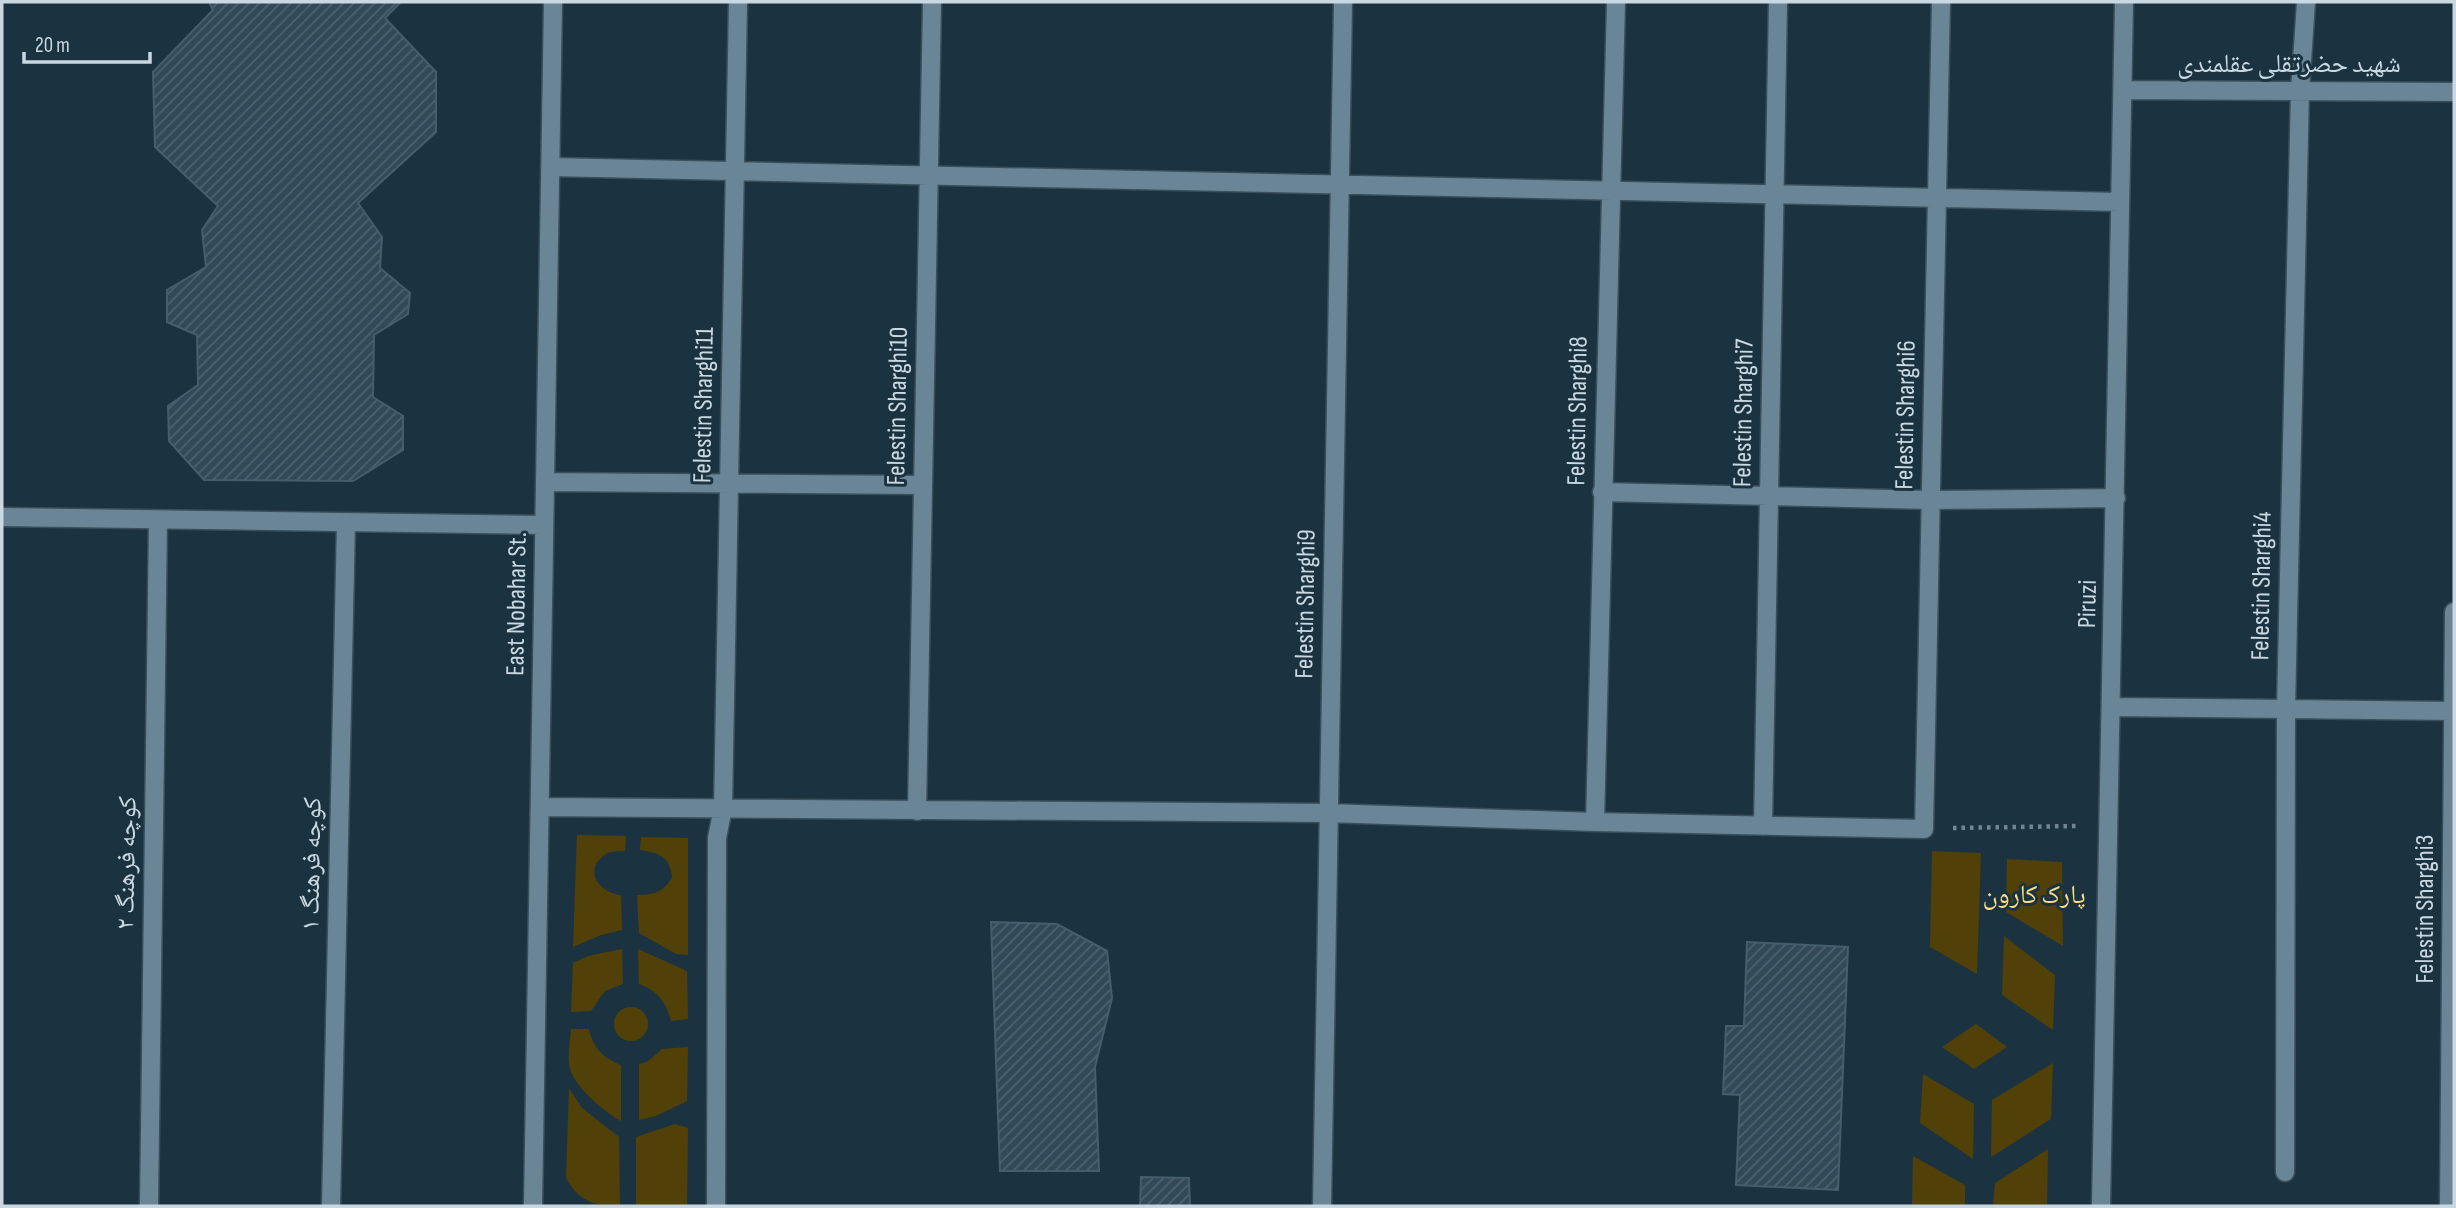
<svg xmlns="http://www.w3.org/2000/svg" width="2456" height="1208" viewBox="0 0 2456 1208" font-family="'Sofia Sans Condensed','Noto Naskh Arabic',sans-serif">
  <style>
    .green { fill: #514109 }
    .building { fill: url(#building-hatch); stroke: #455e6e; stroke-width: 2 }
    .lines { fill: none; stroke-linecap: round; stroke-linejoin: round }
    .minor-casing { stroke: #3b4f5b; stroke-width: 21 }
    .path { stroke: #728591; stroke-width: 4.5; stroke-dasharray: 3.5 5; stroke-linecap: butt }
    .minor { stroke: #6a8595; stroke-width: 18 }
    .labels { text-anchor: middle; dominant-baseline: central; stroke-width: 6; stroke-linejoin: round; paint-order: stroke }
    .street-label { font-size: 26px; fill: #cad8e1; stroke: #1b3341 }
    .park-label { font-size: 26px; fill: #fddf85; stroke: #1b3341 }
  </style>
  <defs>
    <pattern id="building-hatch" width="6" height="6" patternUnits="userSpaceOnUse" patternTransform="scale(1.75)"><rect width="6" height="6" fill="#314958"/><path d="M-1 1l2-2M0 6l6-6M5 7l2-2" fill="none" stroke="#4e6270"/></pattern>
  </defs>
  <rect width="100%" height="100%" fill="#1b3341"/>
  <path class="green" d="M577,835l49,1 -1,15c-7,0 -16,0 -22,5 -20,17 -2,37 18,39l1,35 -21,5 -28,12z
    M641,837l47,1v117l-12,-1 -37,-21 -2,-38c17,0 27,-3 35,-18 -2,-21 -13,-24 -32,-27z
    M1932,851l49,2 -4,121 -47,-27z
    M2007,859l55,3 1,84 -57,-34z
    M2004,936l51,39 -2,55 -51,-35z
    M622,949l1,35 -18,7 -14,20 -20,1 2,-49 15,-7z
    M638,949l49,22 1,48 -17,2c-5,-19 -13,-30 -32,-37z
    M614 1024a17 17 0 1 1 34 0a17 17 0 1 1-34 0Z
    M1976,1024l31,23 -33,22 -32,-22z
    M571,1029h18c4,19 14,29 32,36v56c-17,-9 -45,-33 -51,-52 -3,-11 0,-28 1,-40z
    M688,1047l-1,54 -31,15 -17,4v-56l8,-2 15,-13z
    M2053,1063l-2,56 -60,38 1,-57z
    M1923,1074l51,30 -1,55 -53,-36z
    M569,1088l13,20 37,29 1,69c-25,0 -41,-4 -54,-28z
    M675,1124l13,4 -1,78h-51v-69z
    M2048,1149l-1,57h-54l2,-23z
    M1913,1156l52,29v21h-53z"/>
  <path class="building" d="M209,2h189l2,1 -15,15 51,54v60l-78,71 24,34 -2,31 30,25 -2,21 -34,21 -1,62 30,19v34l-50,31 -149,-1 -35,-39 -1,-35 30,-21 -1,-50 -30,-13v-32l39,-23 -4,-37 16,-24 -63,-59 -2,-75 60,-62z
    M991,922l66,2 50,27 5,47 -17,69 4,104h-99z
    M1747,942l101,5 -10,243 -102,-5 4,-90 -17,-1 3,-68h18z
    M1141,1177l48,1 1,28h-50z"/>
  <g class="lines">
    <defs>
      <path id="minor" d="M2123,90l331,2
        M551,167l1569,35
        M545,482l378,3
        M1602,492l328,8 186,-2
        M2,517l542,8
        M2112,707l342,4
        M540,807l788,6 267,9 329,7 17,-827
        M917,811l15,-809
        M1595,822l21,-820
        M1763,826l15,-824
        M2285,1172l1,-464 14,-617 6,-89
        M149,1206l9,-686
        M331,1206l15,-683
        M533,1206l20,-1204
        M716,1206l1,-368 6,-30 15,-806
        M1322,1206l21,-1204
        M2101,1206l23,-1204
        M2449,1206l5,-594"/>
    </defs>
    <use href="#minor" class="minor-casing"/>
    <path class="path" d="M1953,828l125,-2"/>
    <use href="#minor" class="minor"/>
  </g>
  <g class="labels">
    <g class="street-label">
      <text x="2289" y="64">شهید حضرتقلی عقلمندی</text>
      <text transform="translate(704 405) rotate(-89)">Felestin Sharghi11</text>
      <text transform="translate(898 406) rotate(-89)">Felestin Sharghi10</text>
      <text transform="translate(1578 411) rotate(-89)">Felestin Sharghi8</text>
      <text transform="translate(1744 413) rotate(-89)">Felestin Sharghi7</text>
      <text transform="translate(1906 415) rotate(-89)">Felestin Sharghi6</text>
      <text transform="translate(2262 586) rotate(-89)">Felestin Sharghi4</text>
      <text transform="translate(517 604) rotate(-89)">East Nobahar St.</text>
      <text transform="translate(1306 604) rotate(-89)">Felestin Sharghi9</text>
      <text transform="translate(2088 604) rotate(-89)">Piruzi</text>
      <text transform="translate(127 863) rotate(-89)">کوچه فرهنگ ۲</text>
      <text transform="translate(312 864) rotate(-89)">کوچه فرهنگ ۱</text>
      <text transform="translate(2425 909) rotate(-90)">Felestin Sharghi3</text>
    </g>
    <g class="park-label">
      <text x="2034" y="895">پارک کارون</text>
    </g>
  </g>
  <rect width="2456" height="1208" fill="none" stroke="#cad8e1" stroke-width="7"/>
  <path d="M24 52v10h126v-10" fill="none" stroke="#cad8e1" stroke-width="3.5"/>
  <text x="35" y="52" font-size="21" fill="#cad8e1" stroke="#1b3341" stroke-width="5" paint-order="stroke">20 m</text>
</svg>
